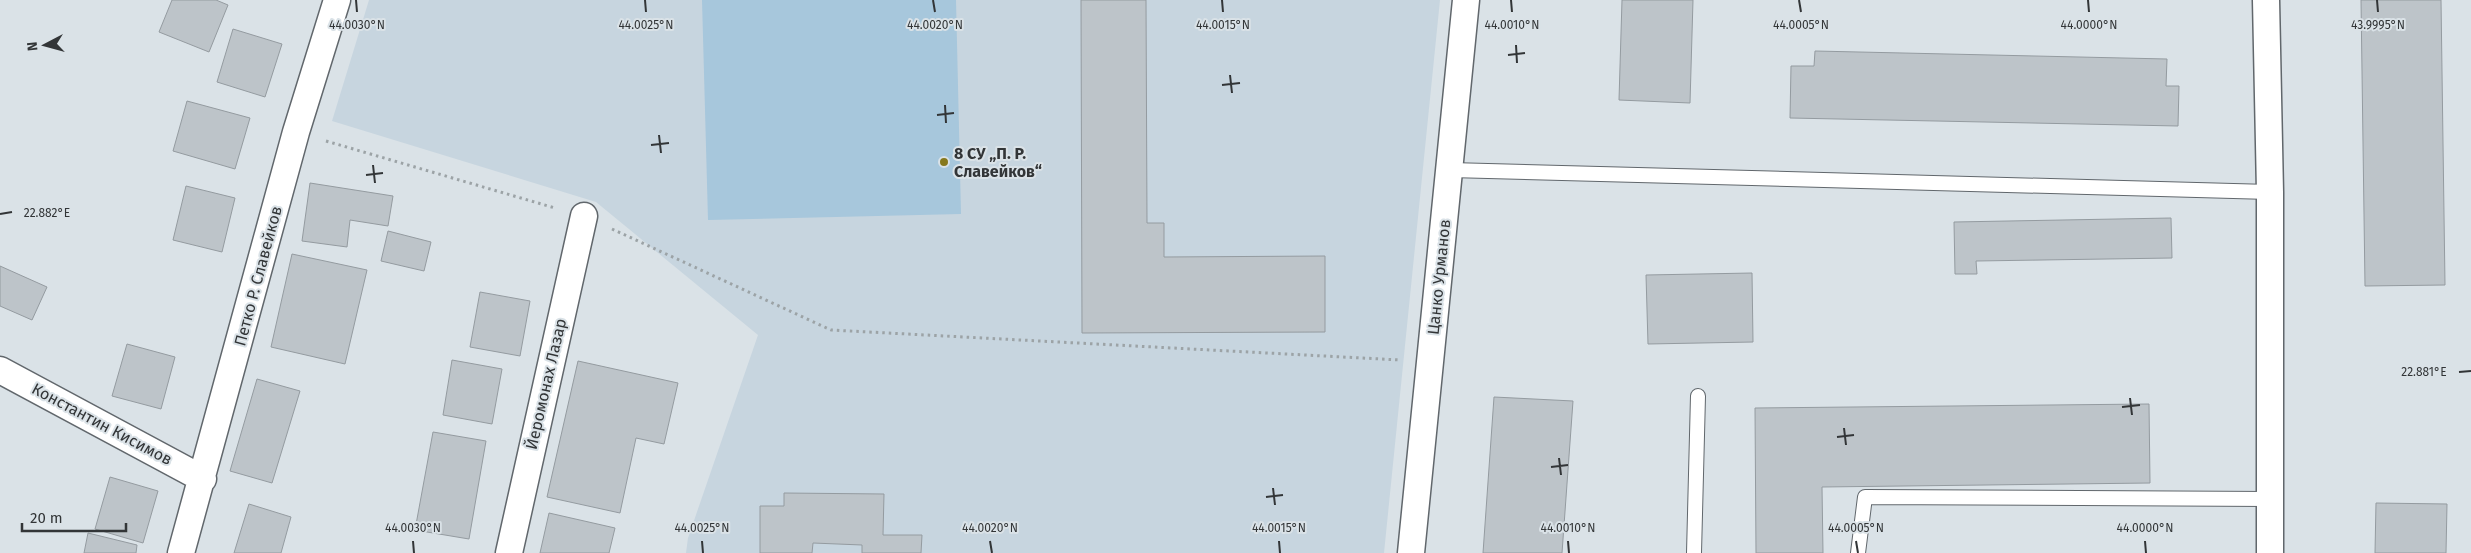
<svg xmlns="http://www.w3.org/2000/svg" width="2471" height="553" viewBox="0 0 2471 553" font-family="'Fira Sans',sans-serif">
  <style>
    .built { fill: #c7d5df }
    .green { fill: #a7c7dc }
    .building { fill: #bdc4c9; stroke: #949ba0 }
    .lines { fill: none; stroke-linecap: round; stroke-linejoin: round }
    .service-casing { stroke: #61676c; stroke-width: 16 }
    .minor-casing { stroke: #61676c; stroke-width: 29 }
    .path { stroke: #9ca3a6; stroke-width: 3; stroke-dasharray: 2.5 4; stroke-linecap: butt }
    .service { stroke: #fff; stroke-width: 14 }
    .minor { stroke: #fff; stroke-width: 26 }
    .ticks { fill: none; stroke: #323537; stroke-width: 2 }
    .poi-dot { fill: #86781c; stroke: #dae2e7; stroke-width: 2 }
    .labels { text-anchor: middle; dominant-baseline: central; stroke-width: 4; stroke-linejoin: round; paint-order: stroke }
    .poi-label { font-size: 16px; font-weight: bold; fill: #323537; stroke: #dae2e7; text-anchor: start }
    .street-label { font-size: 16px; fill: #323537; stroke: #dae2e7 }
    .ticks-label { font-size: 12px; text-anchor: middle; fill: #323537; stroke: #dae2e7; stroke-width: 4; stroke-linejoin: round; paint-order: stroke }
  </style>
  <rect width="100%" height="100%" fill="#dae2e7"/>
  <path class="built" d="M369,0h1071l-56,553h-698l2,-15 70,-203 -162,-133 -264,-81z"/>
  <path class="green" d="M702,0h254l5,214 -253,6z"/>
  <path class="building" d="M172,0h44l12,5 -19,47 -50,-20z
    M1081,0h65l1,223h17v34l161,-1v76l-243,1z
    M1622,0h71l-3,103 -71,-3z
    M2361,0h80l4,285 -80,1z
    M233,29l49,15 -17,53 -48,-15z
    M1815,51l352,8 -1,27h13l-1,40 -388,-8 1,-52h23z
    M187,101l63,17 -15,51 -62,-18z
    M310,183l83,13 -5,30 -38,-6 -3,27 -45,-6z
    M186,186l49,12 -13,54 -49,-12z
    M2171,218l1,40 -196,3 1,13h-22l-1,-52z
    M388,231l43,11 -7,29 -43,-10z
    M292,254l75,16 -22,94 -74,-17z
    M0,266l47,21 -15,33 -32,-14z
    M1752,273l1,69 -105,2 -2,-69z
    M480,292l50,9 -10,55 -50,-9z
    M127,344l48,13 -14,52 -49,-13z
    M452,360l50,9 -10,55 -49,-9z
    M578,361l100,22 -14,61 -28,-6 -16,75 -73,-16z
    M257,379l43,12 -28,92 -42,-12z
    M1494,397l79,4 -11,152h-79z
    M2149,404l1,79 -328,4 1,66h-67l-1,-145z
    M433,432l53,9 -17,98 -54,-9z
    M110,477l48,14 -15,52 -48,-14z
    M784,493l100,1 -1,41h39l-1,18h-59v-8l-49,-2 -1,10h-52v-47h24z
    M2376,503l71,1 -1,49h-71z
    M249,504l42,13 -10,36h-47z
    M549,513l66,15 -6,25h-69z
    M88,533l49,12 -1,8h-52z"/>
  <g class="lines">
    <defs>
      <path id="service" d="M1450,170l820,22
        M1694,553l4,-157
        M1858,553l7,-56 405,2"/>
      <path id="minor" d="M2266,0l4,192v361
        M0,370l203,109
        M181,553l115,-421 41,-132
        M509,553l75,-337
        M1411,553l55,-553"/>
    </defs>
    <use href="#service" class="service-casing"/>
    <use href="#minor" class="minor-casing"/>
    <path class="path" d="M326,141l229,67
      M612,229l219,101 569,30"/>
    <use href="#service" class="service"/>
    <use href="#minor" class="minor"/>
  </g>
  <path class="ticks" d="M356,0l1,12M645,0l1,12M933,0l2,12M1222,0l1,12M1511,0l1,12M1799,0l2,12M2088,0l1,12M2377,0l1,12M1516,45l1,18M1508,55l17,-2M1230,75l2,18M1222,85l18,-2M945,105l1,18M937,115l17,-2M659,135l2,18M651,145l18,-2M373,165l2,18M366,175l17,-2M0,214l12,-2M2459,372l12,-1M2130,398l2,17M2122,407l18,-2M1844,428l2,17M1837,437l17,-2M1559,458l2,17M1551,467l17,-2M1273,488l2,17M1266,497l17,-2M413,541l1,12M702,541l1,12M990,541l2,12M1279,541l1,12M1568,541l1,12M1856,541l2,12M2145,541l1,12"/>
  <circle class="poi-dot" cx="944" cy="162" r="5"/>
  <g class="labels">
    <g class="poi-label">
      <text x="954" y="153">8 СУ „П. Р.<tspan x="954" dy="18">Славейков“</tspan></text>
    </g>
    <g class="street-label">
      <text transform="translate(258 276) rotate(-75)">Петко Р. Славейков</text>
      <text transform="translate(1439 277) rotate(-84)">Цанко Урманов</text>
      <text transform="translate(546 384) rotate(-77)">Йеромонах Лазар</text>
      <text transform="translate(102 424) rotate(28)">Константин Кисимов</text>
    </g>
  </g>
  <g class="ticks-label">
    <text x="357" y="29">44.0030°N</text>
    <text x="646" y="29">44.0025°N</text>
    <text x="935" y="29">44.0020°N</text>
    <text x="1223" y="29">44.0015°N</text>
    <text x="1512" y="29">44.0010°N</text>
    <text x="1801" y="29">44.0005°N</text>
    <text x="2089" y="29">44.0000°N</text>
    <text x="2378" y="29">43.9995°N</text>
    <text x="47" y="217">22.882°E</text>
    <text x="2424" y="376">22.881°E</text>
    <text x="413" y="532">44.0030°N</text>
    <text x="702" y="532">44.0025°N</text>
    <text x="990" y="532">44.0020°N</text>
    <text x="1279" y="532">44.0015°N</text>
    <text x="1568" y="532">44.0010°N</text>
    <text x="1856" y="532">44.0005°N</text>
    <text x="2145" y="532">44.0000°N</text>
  </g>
  <g transform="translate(45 45) rotate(264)" stroke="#dae2e7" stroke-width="4" paint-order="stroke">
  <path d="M0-4L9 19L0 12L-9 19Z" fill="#323537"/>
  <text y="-8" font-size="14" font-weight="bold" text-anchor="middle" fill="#323537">N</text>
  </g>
  <path d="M22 523v8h104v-8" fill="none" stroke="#323537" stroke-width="2.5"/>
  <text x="30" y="523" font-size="15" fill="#323537" stroke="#dae2e7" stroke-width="4" paint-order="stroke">20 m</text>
</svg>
